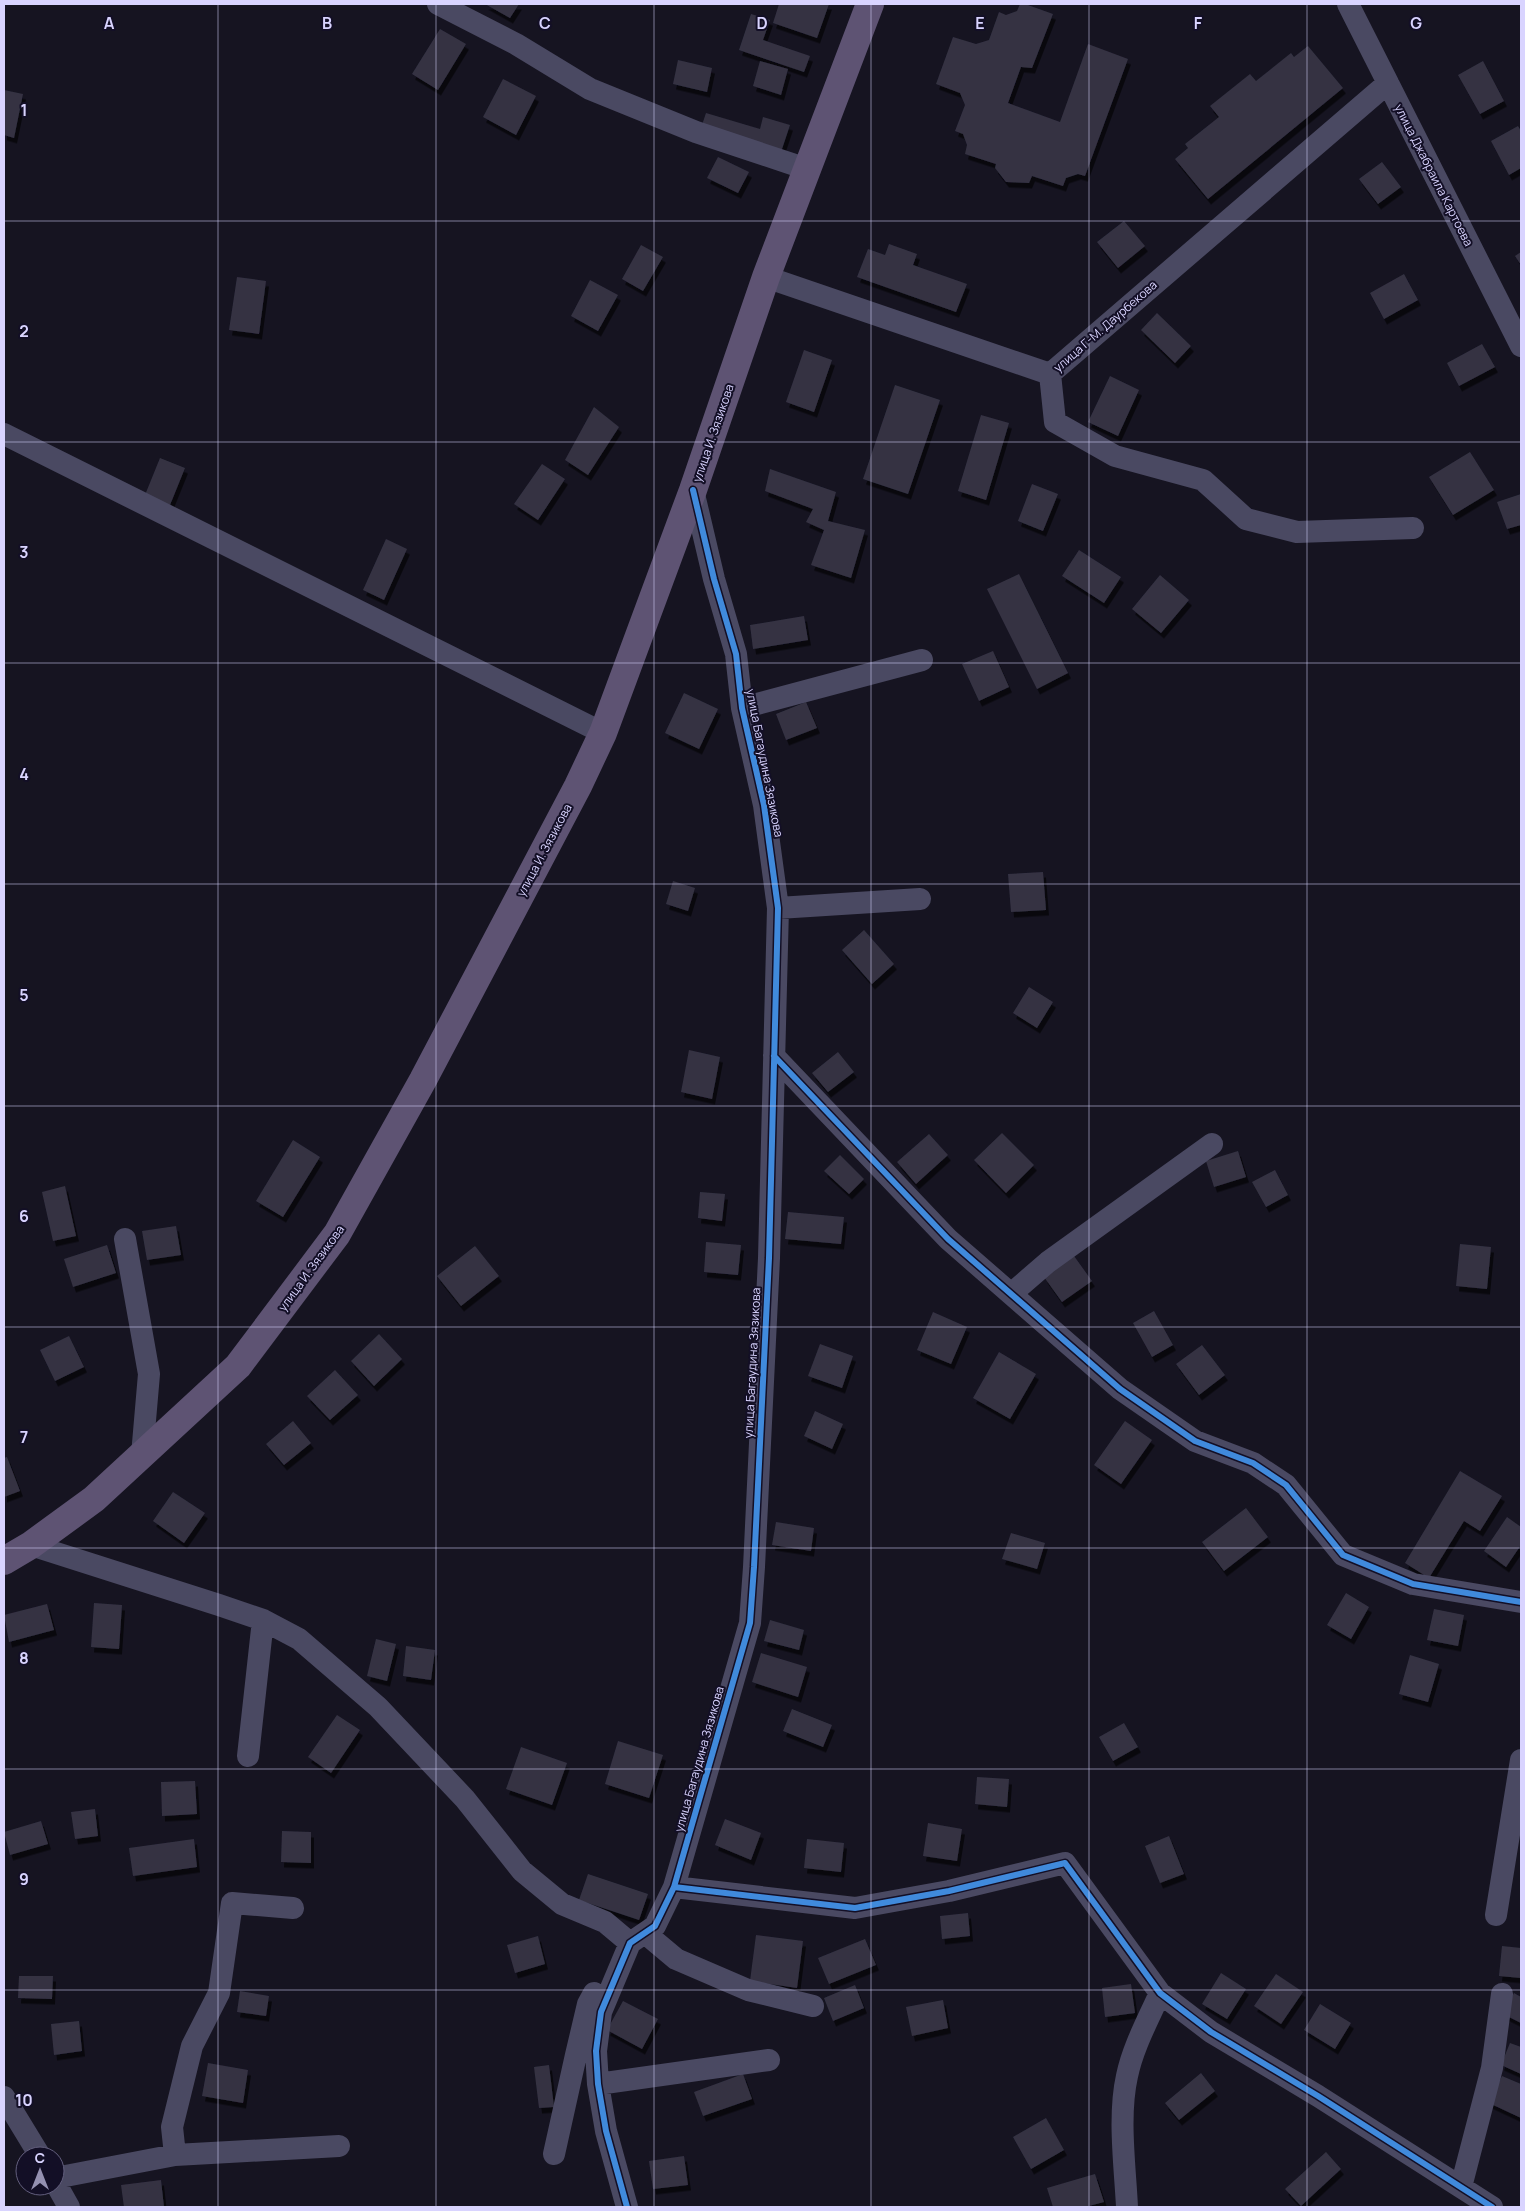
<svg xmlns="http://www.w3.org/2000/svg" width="1525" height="2211" viewBox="0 0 1525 2211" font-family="Manrope,sans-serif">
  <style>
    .building { fill: #343243; filter: url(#shadow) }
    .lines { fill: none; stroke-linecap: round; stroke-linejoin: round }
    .minor { stroke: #4a4962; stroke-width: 22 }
    .major { stroke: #5e5373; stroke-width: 28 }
    .cycleway-casing { stroke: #130f26; stroke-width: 9 }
    .cycleway { stroke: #408adc; stroke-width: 6 }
    .grid { fill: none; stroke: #d9d4ff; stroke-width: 1; stroke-opacity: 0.55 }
    .labels { text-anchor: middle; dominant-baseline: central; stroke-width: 4; stroke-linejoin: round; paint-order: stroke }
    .street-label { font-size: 12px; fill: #d9d4ff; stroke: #130f26 }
    .grid-label { font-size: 16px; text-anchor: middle; font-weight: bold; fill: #d9d4ff; stroke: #130f26; stroke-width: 4; stroke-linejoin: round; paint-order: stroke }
  </style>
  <defs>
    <filter id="shadow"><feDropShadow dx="3" dy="5.5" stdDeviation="0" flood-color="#0009"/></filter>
  </defs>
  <rect width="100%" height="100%" fill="#161421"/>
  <path class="building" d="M485,4h34l-9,14z
    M779,4h50l-12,34 -44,-15z
    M1020,4h5l28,10 -21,54 -11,-1 -13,36 52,19 28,-78 40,15 -43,117 -7,-2 -12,4 -3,8 -31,-10 -3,7 -23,-1 -11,-14 1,-4 -31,-10 2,-9 -4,-11 -8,-3 10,-26 -5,-12 -24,-9 17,-47 23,7 13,-4 10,-28 7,3 11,-4z
    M751,14l19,6 -7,20 47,16 -6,16 -65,-22z
    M440,29l26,15 -28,46 -26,-16z
    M1308,46l35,42 -135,111 -33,-40 13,-11 -3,-4 34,-27 -9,-11 40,-32 6,7 35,-28 3,4z
    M678,60l34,8 -5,24 -34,-8z
    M760,61l28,8 -7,26 -28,-9z
    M1483,61l21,40 -24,13 -22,-39z
    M503,79l33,17 -20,39 -33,-18z
    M4,90l19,4 -9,44 -10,-3z
    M706,113l54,16 3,-12 27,8 -9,27 -80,-24z
    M1518,126l3,5v37l-12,7 -18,-34z
    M718,157l31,15 -11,21 -31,-15z
    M1382,162l19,25 -23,17 -19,-25z
    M1124,221l21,25 -27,22 -21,-26z
    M889,244l28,10 -4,11 54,19 -11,28 -99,-35 11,-28 17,6z
    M641,245l22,12 -20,34 -21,-12z
    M1521,252v13l-6,-9z
    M1404,274l14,26 -34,19 -14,-26z
    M237,277l29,4 -7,53 -30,-4z
    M590,280l28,15 -20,36 -27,-15z
    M1157,313l34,33 -16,17 -34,-33z
    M1482,344l13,23 -36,19 -12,-23z
    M804,350l28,10 -18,52 -28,-10z
    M1110,376l29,14 -21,46 -30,-14z
    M895,385l45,15 -32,94 -45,-15z
    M594,407l25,20 -31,48 -23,-15z
    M981,415l28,8 -23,77 -28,-9z
    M1470,452l24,38 -41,25 -24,-38z
    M160,458l25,10 -15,37 -25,-10z
    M542,464l23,15 -27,41 -24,-16z
    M770,469l66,23 -8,29 37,9 -14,48 -40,-13 13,-35 -18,-8 7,-13 -48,-18z
    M1032,484l26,10 -15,37 -25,-10z
    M1521,494v31l-14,4 -10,-27z
    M386,539l21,10 -23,51 -21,-10z
    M1079,550l42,27 -17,26 -42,-27z
    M1019,574l49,99 -31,16 -50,-100z
    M1160,575l29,25 -28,33 -29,-24z
    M804,616l4,24 -55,9 -3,-24z
    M993,651l16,36 -30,14 -17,-37z
    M684,693l34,16 -19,40 -34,-16z
    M806,702l11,26 -31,12 -10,-26z
    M1043,872l3,38 -35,2 -3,-38z
    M673,881l22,7 -7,23 -22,-7z
    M864,930l30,34 -22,20 -30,-34z
    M1029,987l24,15 -16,26 -24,-15z
    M689,1050l31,7 -8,42 -31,-7z
    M838,1052l16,20 -26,20 -16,-19z
    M1002,1133l32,32 -28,28 -32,-33z
    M929,1134l19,21 -32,29 -19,-22z
    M293,1140l27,17 -37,60 -27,-16z
    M1238,1151l8,26 -32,10 -8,-26z
    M840,1155l24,24 -15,15 -25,-23z
    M1275,1170l13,25 -22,12 -14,-25z
    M65,1186l11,50 -23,5 -11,-49z
    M700,1192l25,2 -3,27 -24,-3z
    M788,1212l56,5 -3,27 -56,-5z
    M176,1226l5,29 -34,5 -5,-29z
    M706,1242l35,3 -3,30 -34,-3z
    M1460,1244l31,3 -4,42 -31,-3z
    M107,1245l9,28 -43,14 -9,-28z
    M475,1246l24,30 -38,30 -24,-30z
    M1074,1256l18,25 -30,21 -18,-25z
    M1154,1311l19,34 -21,12 -19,-34z
    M933,1312l34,15 -16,37 -34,-14z
    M379,1334l23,25 -28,27 -23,-25z
    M69,1336l15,31 -29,14 -15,-31z
    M820,1344l33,12 -11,32 -34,-12z
    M1202,1345l23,30 -26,20 -23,-31z
    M999,1352l37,22 -26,45 -37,-21z
    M335,1370l23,25 -28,25 -23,-24z
    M815,1411l28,13 -11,25 -28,-13z
    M293,1421l18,22 -27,22 -18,-21z
    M1125,1421l27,19 -31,44 -27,-19z
    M7,1457l13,34 -16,6v-39z
    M1460,1471l42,25 -22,35 -16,-10 -35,57 -24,-15z
    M173,1492l32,21 -21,30 -31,-22z
    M1246,1508l22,29 -44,34 -22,-29z
    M1507,1517l14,10v18l-15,22 -22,-16z
    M776,1522l38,6 -3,23 -39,-6z
    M1011,1533l34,10 -8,26 -35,-10z
    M1346,1593l23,14 -18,32 -24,-14z
    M94,1603l28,2 -3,44 -28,-2z
    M47,1604l7,26 -45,12 -5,-27z
    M1434,1609l30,6 -6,31 -31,-6z
    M770,1620l34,10 -5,20 -35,-9z
    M376,1639l20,5 -9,37 -20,-5z
    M406,1646l29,4 -4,30 -28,-4z
    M761,1653l46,14 -9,30 -46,-15z
    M1410,1655l29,9 -11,38 -29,-8z
    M792,1709l40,16 -9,22 -40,-16z
    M337,1715l23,15 -29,43 -23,-16z
    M1124,1723l14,24 -25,14 -14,-24z
    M618,1741l45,14 -14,43 -44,-14z
    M521,1747l46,16 -15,42 -46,-16z
    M977,1777l32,2 -2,28 -32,-3z
    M195,1781l2,33 -35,2 -1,-34z
    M95,1809l3,27 -23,3 -4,-27z
    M725,1819l36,14 -10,27 -36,-15z
    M41,1821l7,23 -38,11 -6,-23z
    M928,1823l34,6 -5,32 -34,-5z
    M282,1831l29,1v31l-30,-1z
    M1169,1836l15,38 -24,9 -15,-37z
    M194,1839l3,28 -64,9 -4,-28z
    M807,1839l37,4 -3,29 -37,-4z
    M588,1874l60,20 -9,26 -60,-20z
    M968,1913l2,23 -28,3 -2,-23z
    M756,1935l47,6 -6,47 -47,-7z
    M538,1936l7,28 -30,9 -8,-28z
    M865,1939l11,26 -47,19 -11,-26z
    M1502,1946l19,2v30l-22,-2z
    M1221,1973l25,16 -19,30 -25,-15z
    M1276,1974l27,18 -22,32 -27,-18z
    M19,1976h34l-1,23 -34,-1z
    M1131,1984l4,29 -30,4 -3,-29z
    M855,1985l9,23 -31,13 -9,-23z
    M240,1991l29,5 -3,20 -29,-4z
    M1514,1993l7,4v26l-18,-9z
    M943,2000l5,28 -36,8 -6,-29z
    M623,2001l35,18 -16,30 -35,-19z
    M1320,2004l31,19 -16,26 -31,-19z
    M79,2021l3,30 -28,4 -3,-31z
    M1510,2043l11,4v27l-20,-9z
    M208,2063l40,7 -5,33 -41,-7z
    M549,2065l5,42 -15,1 -5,-41z
    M1201,2073l14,18 -36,29 -14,-17z
    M743,2074l9,25 -49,17 -9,-24z
    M1502,2076l19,8v34l-32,-15z
    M1046,2118l18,32 -33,19 -18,-32z
    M1326,2152l15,17 -40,37 -16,-17z
    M684,2156l4,29 -35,4 -4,-28z
    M1095,2174l9,28 -19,5h-32l-6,-19z
    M161,2180l3,27h-40l-3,-22z"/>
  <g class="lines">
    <path class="minor" d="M438,4l78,40 74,45 106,43 111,37
      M1348,4l173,342
      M766,277l284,97 338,-291
      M1050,374l5,48 60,34 88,24 43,39 51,13 116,-4
      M4,434l599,299
      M742,708l180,-48
      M778,908l142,-9
      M774,1056l174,183 172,150 75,52 58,22 33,22 57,70 70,29 108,18
      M125,1239l24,135 -7,81
      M1011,1294l37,-32 164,-118
      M31,1545l188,60 44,15 36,19 79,68 87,92 57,72 40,33 43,18 25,21
      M248,1756l15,-136
      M674,1887l181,21 94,-17 116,-28 95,130 51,39 107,64 174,111
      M1496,1915l25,-155
      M645,1933l31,26 72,31 65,16
      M598,2084l171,-24
      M4,2097l36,59
      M554,2154l22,-99 12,-51 6,-11
      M175,2155l-3,-28 20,-81 27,-53 13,-90 61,5
      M55,2178l120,-23 164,-9
      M55,2182l14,25
      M1461,2187l31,-119 10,-74
      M627,2207l-21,-76 -8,-47 -2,-33 5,-39 29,-69 25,-17 19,-39 76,-264 4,-56 15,-309 9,-350 -14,-103 -22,-97 -6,-54 -22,-75 -21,-89
      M1127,2207c-2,-41 -9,-91 0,-131 6,-29 21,-56 33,-83"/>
    <path class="major" d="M4,1561l27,-16 63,-46 144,-133 99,-132 86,-154 155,-294 25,-53 90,-243 73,-213 104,-273"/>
    <defs>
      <path id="cycleway" d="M774,1056l174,183 172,150 75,52 58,22 33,22 57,70 70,29 108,18
        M674,1887l181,21 94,-17 116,-28 95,130 51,39 107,64 174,111
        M627,2207l-21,-76 -8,-47 -2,-33 5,-39 29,-69 25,-17 19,-39 76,-264 4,-56 15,-309 9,-350 -14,-103 -22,-97 -6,-54 -22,-75 -21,-89"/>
    </defs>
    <use href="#cycleway" class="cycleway-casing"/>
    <use href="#cycleway" class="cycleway"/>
  </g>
  <path class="grid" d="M218,4v2203M436,4v2203M654,4v2203M871,4v2203M1089,4v2203M1307,4v2203M4,221h1517M4,442h1517M4,663h1517M4,884h1517M4,1106h1517M4,1327h1517M4,1548h1517M4,1769h1517M4,1990h1517"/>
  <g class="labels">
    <g class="street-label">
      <text transform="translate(1434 175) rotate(63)">улица Джабраила Картоева</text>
      <text transform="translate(1105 326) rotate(-41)">улица Г-М. Даурбекова</text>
      <text transform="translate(713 433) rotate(-71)">улица И. Зязикова</text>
      <text transform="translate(765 763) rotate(79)">улица Багаудина Зязикова</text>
      <text transform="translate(544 850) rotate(-62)">улица И. Зязикова</text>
      <text transform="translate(311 1268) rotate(-54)">улица И. Зязикова</text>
      <text transform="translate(752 1363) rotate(-87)">улица Багаудина Зязикова</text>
      <text transform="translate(699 1759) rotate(-74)">улица Багаудина Зязикова</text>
    </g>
  </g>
  <g class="grid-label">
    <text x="109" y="29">A</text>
    <text x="327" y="29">B</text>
    <text x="545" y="29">C</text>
    <text x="762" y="29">D</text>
    <text x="980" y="29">E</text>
    <text x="1198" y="29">F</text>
    <text x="1416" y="29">G</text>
    <text x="24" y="116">1</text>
    <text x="24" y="337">2</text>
    <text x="24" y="558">3</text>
    <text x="24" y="780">4</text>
    <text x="24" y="1001">5</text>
    <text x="24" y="1222">6</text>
    <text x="24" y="1443">7</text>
    <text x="24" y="1664">8</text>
    <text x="24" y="1885">9</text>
    <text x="24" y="2106">10</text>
  </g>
  <rect width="1525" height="2211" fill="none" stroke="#d9d4ff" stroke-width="10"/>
  <g transform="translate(40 2171)"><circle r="24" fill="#130f26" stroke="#625e7d"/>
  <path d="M0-4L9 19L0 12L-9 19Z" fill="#9591b1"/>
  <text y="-8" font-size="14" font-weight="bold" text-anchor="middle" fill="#d9d4ff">С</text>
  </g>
</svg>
